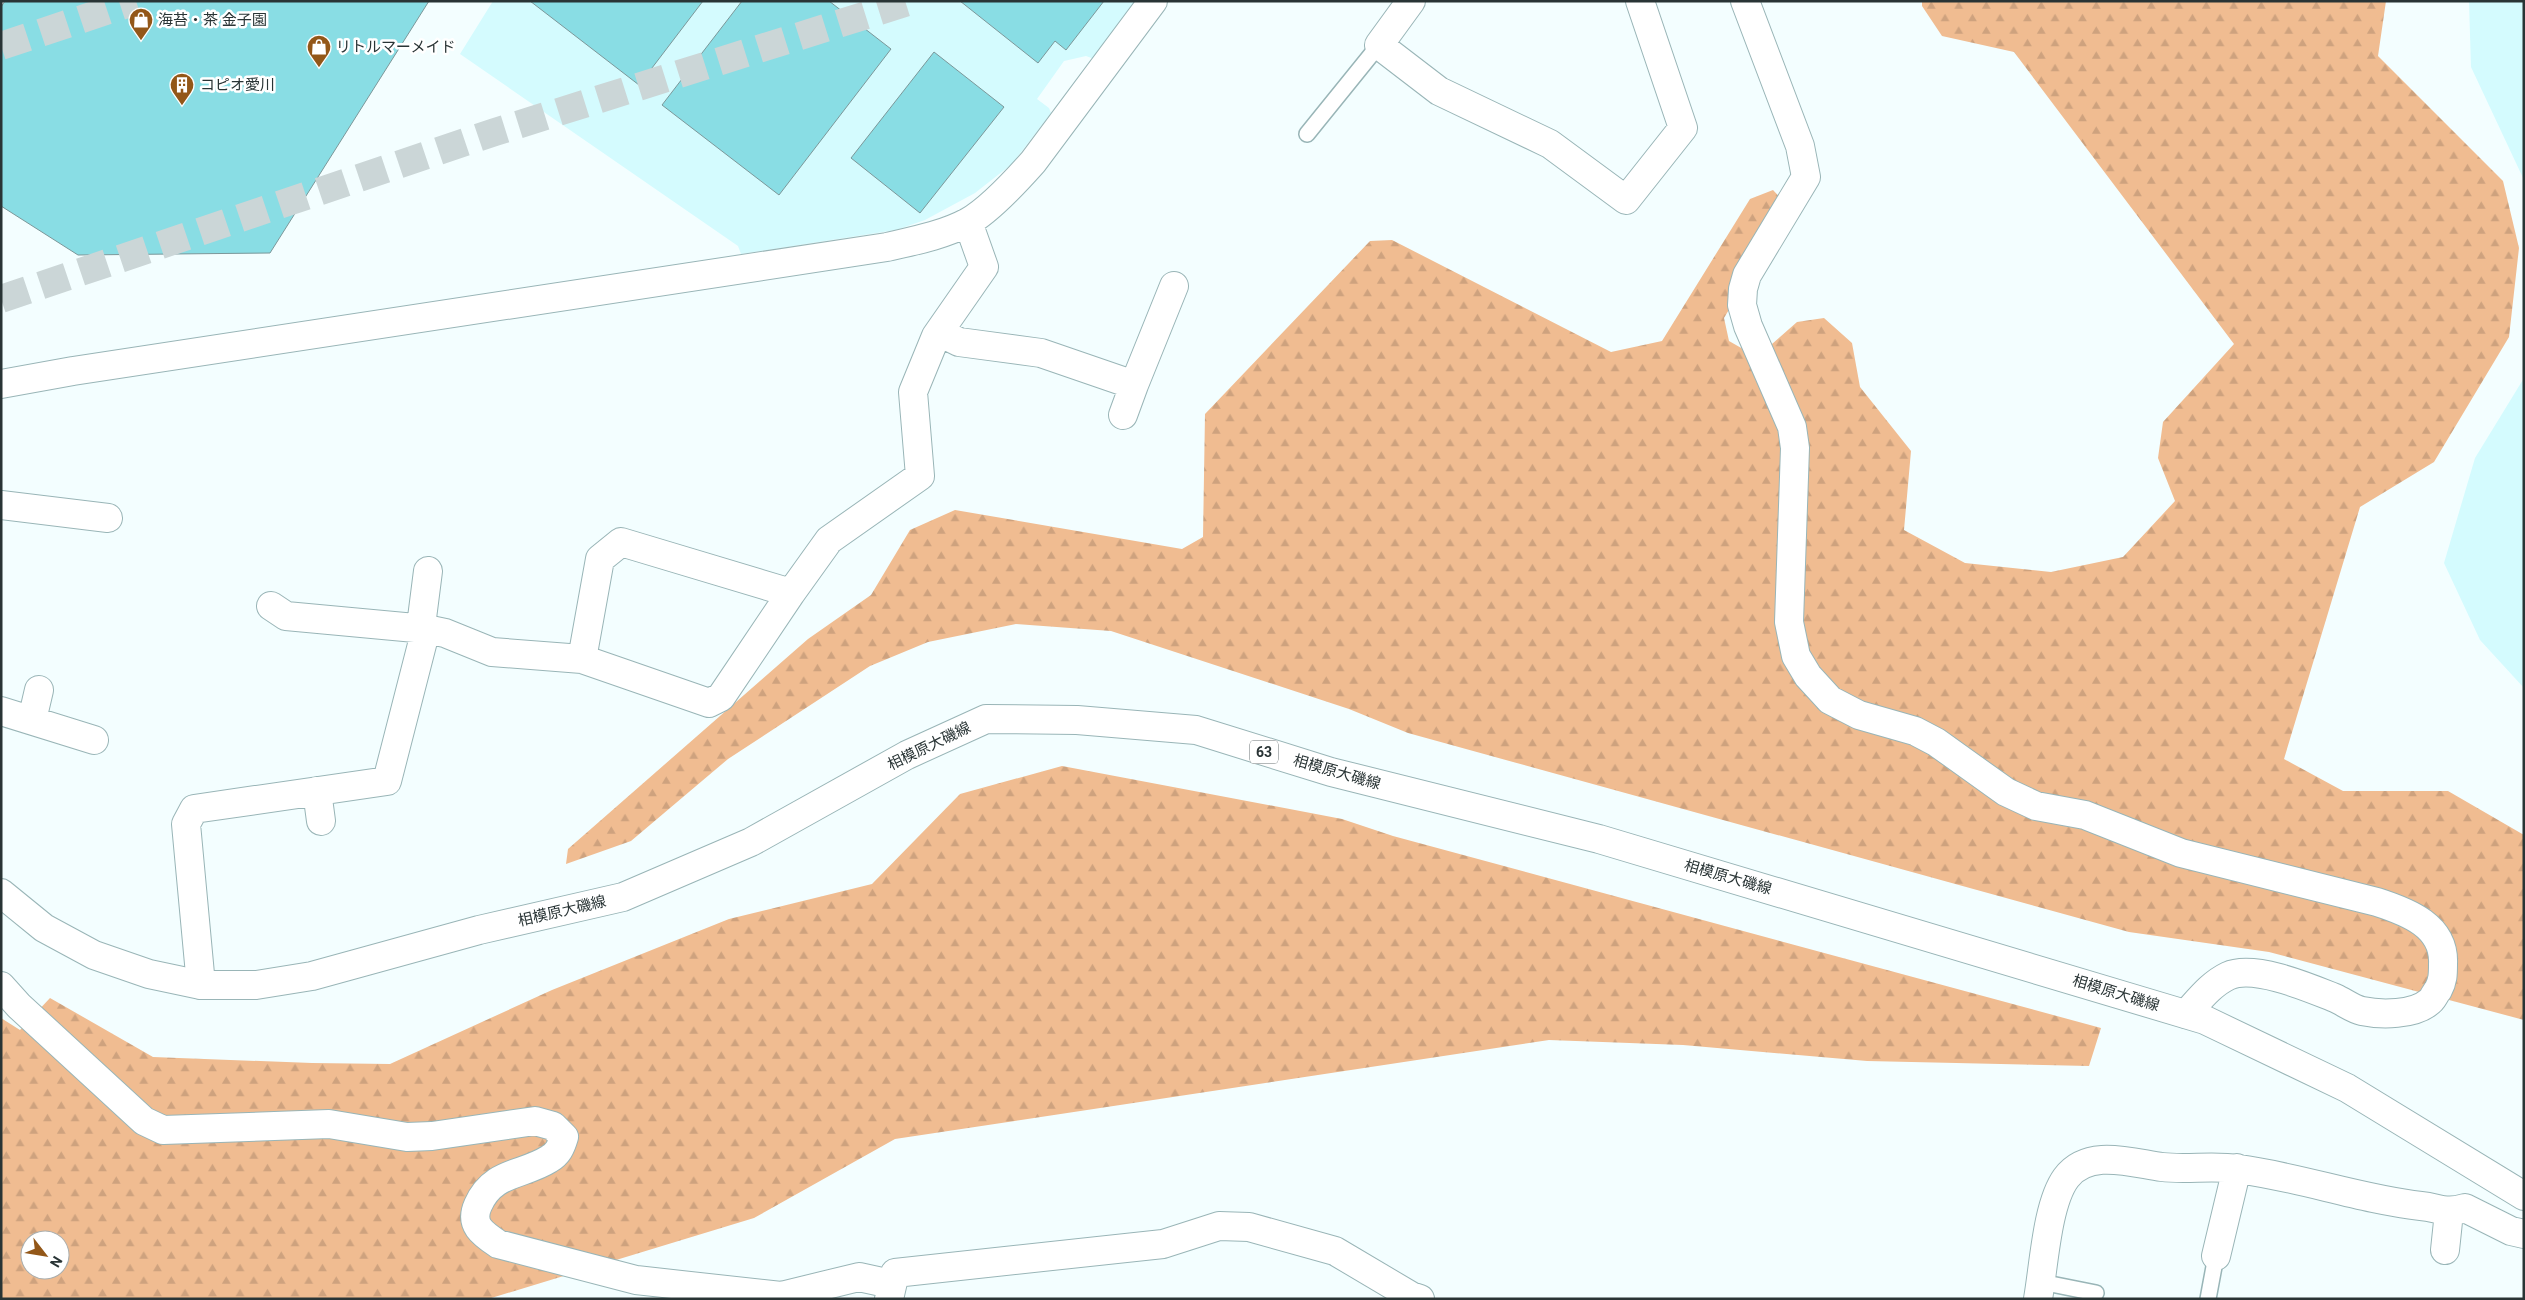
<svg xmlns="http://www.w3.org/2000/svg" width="2525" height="1300" viewBox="0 0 2525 1300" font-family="Roboto,'Noto Sans JP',sans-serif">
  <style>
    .built { fill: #d4fbfe }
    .forest { fill: url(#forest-firs); fill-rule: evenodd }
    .building { fill: #89dde4; stroke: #7c9799 }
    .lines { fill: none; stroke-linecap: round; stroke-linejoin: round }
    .highway-tunnel { stroke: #cbd6d7; stroke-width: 28; stroke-dasharray: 28 14; stroke-linecap: butt }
    .lane-casing { stroke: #99b5b7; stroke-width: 18 }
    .street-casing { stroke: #99b5b7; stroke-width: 30 }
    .primary-casing { stroke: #99b5b7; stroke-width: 30 }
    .lane { stroke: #fff; stroke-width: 15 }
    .street { stroke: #fff; stroke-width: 28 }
    .primary { stroke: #fff; stroke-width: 28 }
    .labels { text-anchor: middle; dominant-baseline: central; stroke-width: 5; stroke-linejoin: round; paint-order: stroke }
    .shield { fill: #fff; stroke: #697172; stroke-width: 1 }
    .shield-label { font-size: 14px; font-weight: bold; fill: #293435 }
    .poi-label { font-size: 15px; fill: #293435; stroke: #fff; text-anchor: start }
    .street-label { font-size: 15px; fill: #293435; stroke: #fff }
  </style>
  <defs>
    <pattern id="forest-firs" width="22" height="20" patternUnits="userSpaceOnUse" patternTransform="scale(1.25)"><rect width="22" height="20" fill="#f0bc91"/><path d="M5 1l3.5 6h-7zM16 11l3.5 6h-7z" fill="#cea27e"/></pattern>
  </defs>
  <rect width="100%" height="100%" fill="#f3feff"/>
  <path class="built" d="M493,1h645l-44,58 -8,-3 -22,5 -27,38 12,9 2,5 -39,51 -37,29 -50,27 -29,10 -155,24 -3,-8 -278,-192z
    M2524,1v179l-53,-113 -2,-65z
    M2524,378v310l-44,-48 -36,-77 31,-105z"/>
  <path class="forest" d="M1922,1h464l-8,55 125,125 16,67 -10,89 -75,125 -74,45 -76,252 59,32h105l76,44v185l-255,-68 -140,-20 -721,-199 -59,-24 -238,-78 -95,-7 -88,18 -58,24 -142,93 -97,82 -65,23 2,-15 240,-210 63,-44 39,-65 45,-20 227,39 21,-12 2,-123 165,-173 22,-1 219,112 51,-11 88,-142 23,-9 17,18 -66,110 5,23 28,16 40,-35 27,-4 28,25 8,44 51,64 -7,79 61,33 86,9 72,-15 52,-56 -17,-43 5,-36 71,-78 -220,-292 -72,-16 -20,-30z
    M1062,766l280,53 51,17 708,192 -12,38 -222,-5 -184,-16 -134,-5 -654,99 -141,79 -266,81h-487v-281l19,12 30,-32 103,59 159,6 78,1 162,-74 177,-71 143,-35 88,-90zM30,1240h30v30h-30z"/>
  <path class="building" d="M5,1h424l-159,252 -192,2 -77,-49v-199z
    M530,1h173l-64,84z
    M742,1h87l62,48 -112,146 -117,-90z
    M960,1h144l-38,49 -11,-9 -17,22z
    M934,52l70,55 -84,106 -69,-55z"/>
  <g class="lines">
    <path class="highway-tunnel" d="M1,46l135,-45
      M1,299l494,-167 416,-131"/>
    <defs>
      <path id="lane" d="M1307,134l72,-89
        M2041,1282l55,11
        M2208,1299l8,-43"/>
      <path id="street" d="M1411,1l-32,44 60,46 111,53 76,56 57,-72 -43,-127
        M1745,1l55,145 6,31 -59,98 -4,14 -1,16 6,21 44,101 3,21 -6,174 7,34 12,20 22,24 29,15 56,16 21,11 70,50 30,14 49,9 96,38 196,49c31,10 68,24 66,62 0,10 0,17 -5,26 -3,3 -5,10 -9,12 -15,13 -48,13 -67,9 -9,-2 -18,-9 -27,-13 -25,-10 -81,-34 -107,-22 -17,8 -29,24 -42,38
        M939,332l20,10 82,11 93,32 40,-99
        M1,384l72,-13 814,-124c26,-6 57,-12 81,-25 20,-11 49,-42 65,-60l120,-161
        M1123,415l11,-30
        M1,505l107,13
        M791,593l38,-53 91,-64 -7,-84 23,-56 48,-69 -16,-45
        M271,606l15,10 140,13 -4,-11 6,-47
        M1,711l93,29
        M32,720l7,-30
        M317,791l4,30
        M201,985l-15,-161 8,-15 193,-28 39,-152 19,4 47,19 90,7 127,44 12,-6 70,-104 -170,-51 -21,17 -18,100
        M1,986l18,20 125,115 19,9 166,-6 78,13 25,-1 103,-15 18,5 11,11c-3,10 -6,17 -15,22 -27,17 -56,12 -71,46 -9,20 5,29 20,39l138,36 145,16 78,-19 32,7
        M2445,1250l4,-38
        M2216,1256l21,-88
        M889,1299l6,-26 268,-29 56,-18 30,1 86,24 76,45 9,3
        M2038,1299c6,-34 9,-95 28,-121 22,-30 66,-15 96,-11 25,3 51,-2 76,2 62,8 121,30 183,37 19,2 24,8 44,2l46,23 13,3"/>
      <path id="primary" d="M1,893l43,35 50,27 55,19 52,11h55l56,-9 167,-46 144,-33 128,-55 156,-87 79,-36 91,1 119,10 135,42 268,67 606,181 142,68 177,108"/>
    </defs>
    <use href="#lane" class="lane-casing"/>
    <use href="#street" class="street-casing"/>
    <use href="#primary" class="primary-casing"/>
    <use href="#lane" class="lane"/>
    <use href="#street" class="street"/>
    <use href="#primary" class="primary"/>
  </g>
  <defs>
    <symbol id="shop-pin" viewBox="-11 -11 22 30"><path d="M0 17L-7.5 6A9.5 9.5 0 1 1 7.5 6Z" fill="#935718" stroke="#fff"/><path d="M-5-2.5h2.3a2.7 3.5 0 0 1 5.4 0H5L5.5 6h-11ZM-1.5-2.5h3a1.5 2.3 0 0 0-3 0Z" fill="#fff"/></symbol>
    <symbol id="building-pin" viewBox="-11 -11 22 30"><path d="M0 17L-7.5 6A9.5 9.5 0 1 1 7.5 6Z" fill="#935718" stroke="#fff"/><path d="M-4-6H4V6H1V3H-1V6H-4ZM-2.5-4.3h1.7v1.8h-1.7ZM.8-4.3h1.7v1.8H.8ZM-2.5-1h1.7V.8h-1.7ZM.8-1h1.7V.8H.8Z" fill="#fff"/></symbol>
  </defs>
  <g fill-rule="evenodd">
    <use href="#shop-pin" x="127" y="6" width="28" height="38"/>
    <use href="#shop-pin" x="305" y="33" width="28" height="38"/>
    <use href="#building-pin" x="168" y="71" width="28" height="38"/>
  </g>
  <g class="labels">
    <rect class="shield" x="1250" y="740.5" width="28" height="23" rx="4"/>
    <g class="shield-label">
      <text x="1264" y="752">63</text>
    </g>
    <g class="poi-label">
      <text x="158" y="20">海苔・茶 金子園</text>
      <text x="336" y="47">リトルマーメイド</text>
      <text x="200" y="85">コピオ愛川</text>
    </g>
    <g class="street-label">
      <text transform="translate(929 746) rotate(-26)">相模原大磯線</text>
      <text transform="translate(1337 772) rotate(16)">相模原大磯線</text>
      <text transform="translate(1728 877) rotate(16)">相模原大磯線</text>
      <text transform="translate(562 911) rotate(-13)">相模原大磯線</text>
      <text transform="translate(2116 993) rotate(17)">相模原大磯線</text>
    </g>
  </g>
  <rect width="2525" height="1300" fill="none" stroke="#293435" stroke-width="5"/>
  <g transform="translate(45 1255) rotate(121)"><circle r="24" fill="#ffffff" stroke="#a9aeae"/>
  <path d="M0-4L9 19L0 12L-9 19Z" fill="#935718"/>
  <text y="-8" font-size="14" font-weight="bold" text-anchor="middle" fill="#293435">N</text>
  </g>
</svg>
